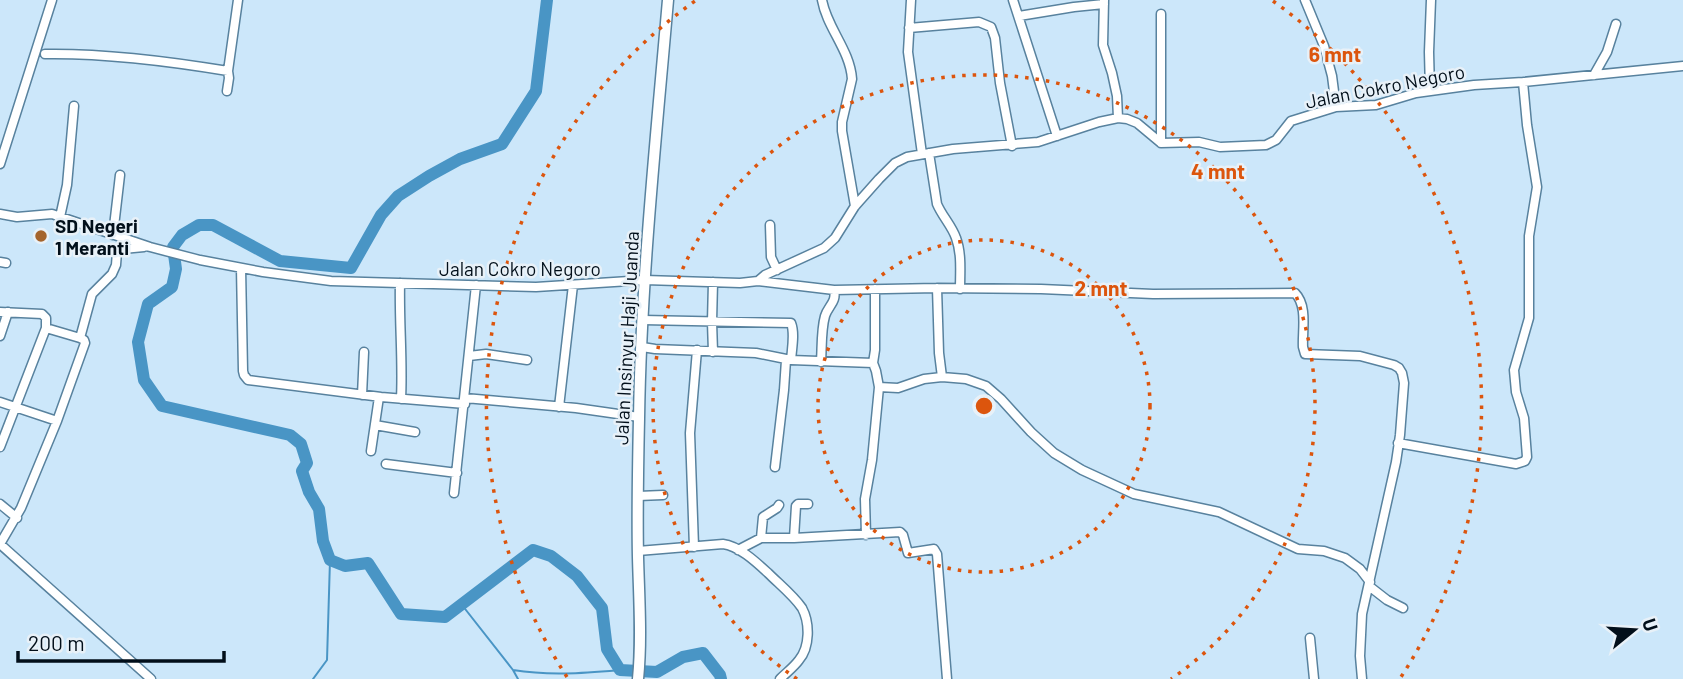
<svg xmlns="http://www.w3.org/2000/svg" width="1683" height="679" viewBox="0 0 1683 679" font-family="Barlow,sans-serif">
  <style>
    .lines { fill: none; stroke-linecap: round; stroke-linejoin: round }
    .stream { stroke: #4995c5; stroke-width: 2 }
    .river { stroke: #4995c5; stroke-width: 12 }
    .minor-casing { stroke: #58829e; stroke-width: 11 }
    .major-casing { stroke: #58829e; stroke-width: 13 }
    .minor { stroke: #fff; stroke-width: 8 }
    .major { stroke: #fff; stroke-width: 10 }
    .ring { fill: none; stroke: #dc550d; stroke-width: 3.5; stroke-dasharray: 3.5 7 }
    .poi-dot { fill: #a4642c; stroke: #e8f1f8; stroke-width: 2.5 }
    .labels { text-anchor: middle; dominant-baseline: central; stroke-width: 5; stroke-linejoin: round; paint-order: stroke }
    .street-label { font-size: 19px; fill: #020f1a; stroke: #e8f1f8 }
    .poi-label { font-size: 19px; font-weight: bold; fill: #020f1a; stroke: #e8f1f8; text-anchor: start }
    .centre { fill: #dc550d; stroke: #e8f1f8; stroke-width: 3.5 }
    .ring-label { font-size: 21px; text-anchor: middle; font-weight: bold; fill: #dc550d; stroke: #e8f1f8; stroke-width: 5; stroke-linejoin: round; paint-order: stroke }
  </style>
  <rect width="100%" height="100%" fill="#cce7fa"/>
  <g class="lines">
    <path class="stream" d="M462,605l51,65 5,9
      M513,670c37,6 71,3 107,0
      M313,679l14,-19 3,-100"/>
    <path class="river" d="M547,0l-11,91 -34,53 -42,15 -31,17 -31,20 -17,19 -30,53 -71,-7 -67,-36h-14l-17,10 -9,12 3,22 -4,18 -24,17 -10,38 6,38 18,26 128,29 11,9 6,19 -5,8 7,21 10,17 4,32 7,19 15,6 23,-3 33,51 44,3 88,-67 18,6 26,20 25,32 5,41 13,21 37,2 26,-15 20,-4 17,22 1,4"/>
    <defs>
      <path id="minor" d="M822,0c5,28 28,50 30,79l-10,43v9l13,75
        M911,0l-3,52 14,102
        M1013,0l44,136
        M1104,0l-1,45 9,28 5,23 1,22
        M1305,0l19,46 8,30 4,31
        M1161,14v129
        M1019,16l55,-9 30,-3
        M909,28l70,-6 12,5 4,11 5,45 12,63
        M45,54c61,-1 123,7 183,17l10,-71
        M1594,75l13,-23 9,-28
        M227,91l2,-13 -1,-7
        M1430,91l-1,-39 2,-52
        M929,153l8,51c5,12 15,22 19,34 6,16 4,35 4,51
        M0,164l52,-164
        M0,214l17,3 35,-3 98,33 50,13 63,12 68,9 205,6 109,-7 95,3 18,-2 76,9 103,-2 104,1 112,5 142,-1c13,13 7,38 8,54l2,7 55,2 34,9 5,3 3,5 2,10 -4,52 -4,27 -34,152 -2,42 2,23
        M60,217l7,-32 7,-79
        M770,225l1,32 6,13
        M113,235l7,-60
        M0,262l6,1
        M241,268l2,103 1,4 4,5 133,17 84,7
        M758,281l7,-6 59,-27 11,-10 20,-32 24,-27 16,-16 12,-6 46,-8 85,-7 61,-20 19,-4 9,1 10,4 24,20 38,-1 21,5 46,-2 10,-5 15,-19 45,-14 40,-2 40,-12 58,-8 49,-3 160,-16
        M400,283c-1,39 3,77 1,116
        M0,312l42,2 4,4v10l34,10 4,2 1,3 -28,78 -36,87 -21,36
        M643,320l148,3c4,10 1,25 0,37
        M0,336l8,-24
        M80,338l12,-44 20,-20 4,-9 1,-13 6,-3 21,-2
        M642,347l13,2 101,4 35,7 82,3
        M713,352l-1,-30 1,-40
        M469,356l17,-2 41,6
        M821,362c1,-14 0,-32 4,-46 3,-10 12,-14 9,-26
        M942,377l24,2 20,7 15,13 30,33 23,21 28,17 52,24 85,18 79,37 26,2 21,7 15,11 10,13
        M879,387l19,1 26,-9 18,-2 -3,-24 -2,-65
        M362,395l2,-43
        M465,398l111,10 63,9
        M0,402l57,19
        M559,407l14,-122
        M375,425l40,7
        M1398,443l118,21 9,-3 2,-4 -3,-39 -8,-26 -2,-22 15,-52v-82l8,-49 -10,-62 -4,-43
        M0,447l46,-119
        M371,451l8,-54
        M386,464l71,9
        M775,467l9,-77 2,-30
        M454,493l22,-208
        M638,496l25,-1
        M0,504l17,14
        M866,535l-1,-36 7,-39 7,-73 -3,-16 -3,-8 2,-13v-61
        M761,538l2,-21 14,-9 2,-3
        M794,538l106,-6 3,3 5,18 26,-4 3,5 10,125
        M0,544l151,135
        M694,547l-4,-114 7,-83
        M738,550l23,-12h33l2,-32 2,-2h10
        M638,551l85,-7c16,2 33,18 45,29 11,11 25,22 34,35 8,15 8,39 -3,52 -5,7 -13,13 -19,19
        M1369,586l18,14 16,8
        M1310,638l4,41"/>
      <path id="major" d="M638,679c4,-40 1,-82 0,-122 -1,-46 0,-92 1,-138 2,-140 17,-280 29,-419"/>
    </defs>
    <use href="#minor" class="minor-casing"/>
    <use href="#major" class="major-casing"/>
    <use href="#minor" class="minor"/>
    <use href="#major" class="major"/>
  </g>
  <g class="ring">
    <circle cx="984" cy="406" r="166"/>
    <path d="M797 679A331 331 0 1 1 1171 679"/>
    <path d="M567 677A497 497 0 0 1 695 1M1273 1A497 497 0 0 1 1401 677"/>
  </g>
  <circle class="poi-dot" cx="41" cy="236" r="7"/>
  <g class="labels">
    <g class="street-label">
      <text transform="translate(1385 86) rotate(-11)">Jalan Cokro Negoro</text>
      <text x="520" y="268">Jalan Cokro Negoro</text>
      <text transform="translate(626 338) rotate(-87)">Jalan Insinyur Haji Juanda</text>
    </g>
    <g class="poi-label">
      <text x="55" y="225">SD Negeri<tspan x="55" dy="22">1 Meranti</tspan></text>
    </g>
  </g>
  <circle cx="984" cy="406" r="10" class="centre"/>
  <g class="ring-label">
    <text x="1335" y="62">6 mnt</text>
    <text x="1218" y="179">4 mnt</text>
    <text x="1101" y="296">2 mnt</text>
  </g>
  <g transform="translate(1634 630) rotate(72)" stroke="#e8f1f8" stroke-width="5" paint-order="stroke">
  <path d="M0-5L12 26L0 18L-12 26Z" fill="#020f1a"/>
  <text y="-10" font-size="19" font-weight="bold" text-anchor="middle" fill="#020f1a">U</text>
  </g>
  <path d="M18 651v10h206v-10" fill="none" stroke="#020f1a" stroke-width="3.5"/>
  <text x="28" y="651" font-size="21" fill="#020f1a" stroke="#e8f1f8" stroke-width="5" paint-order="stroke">200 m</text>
</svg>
